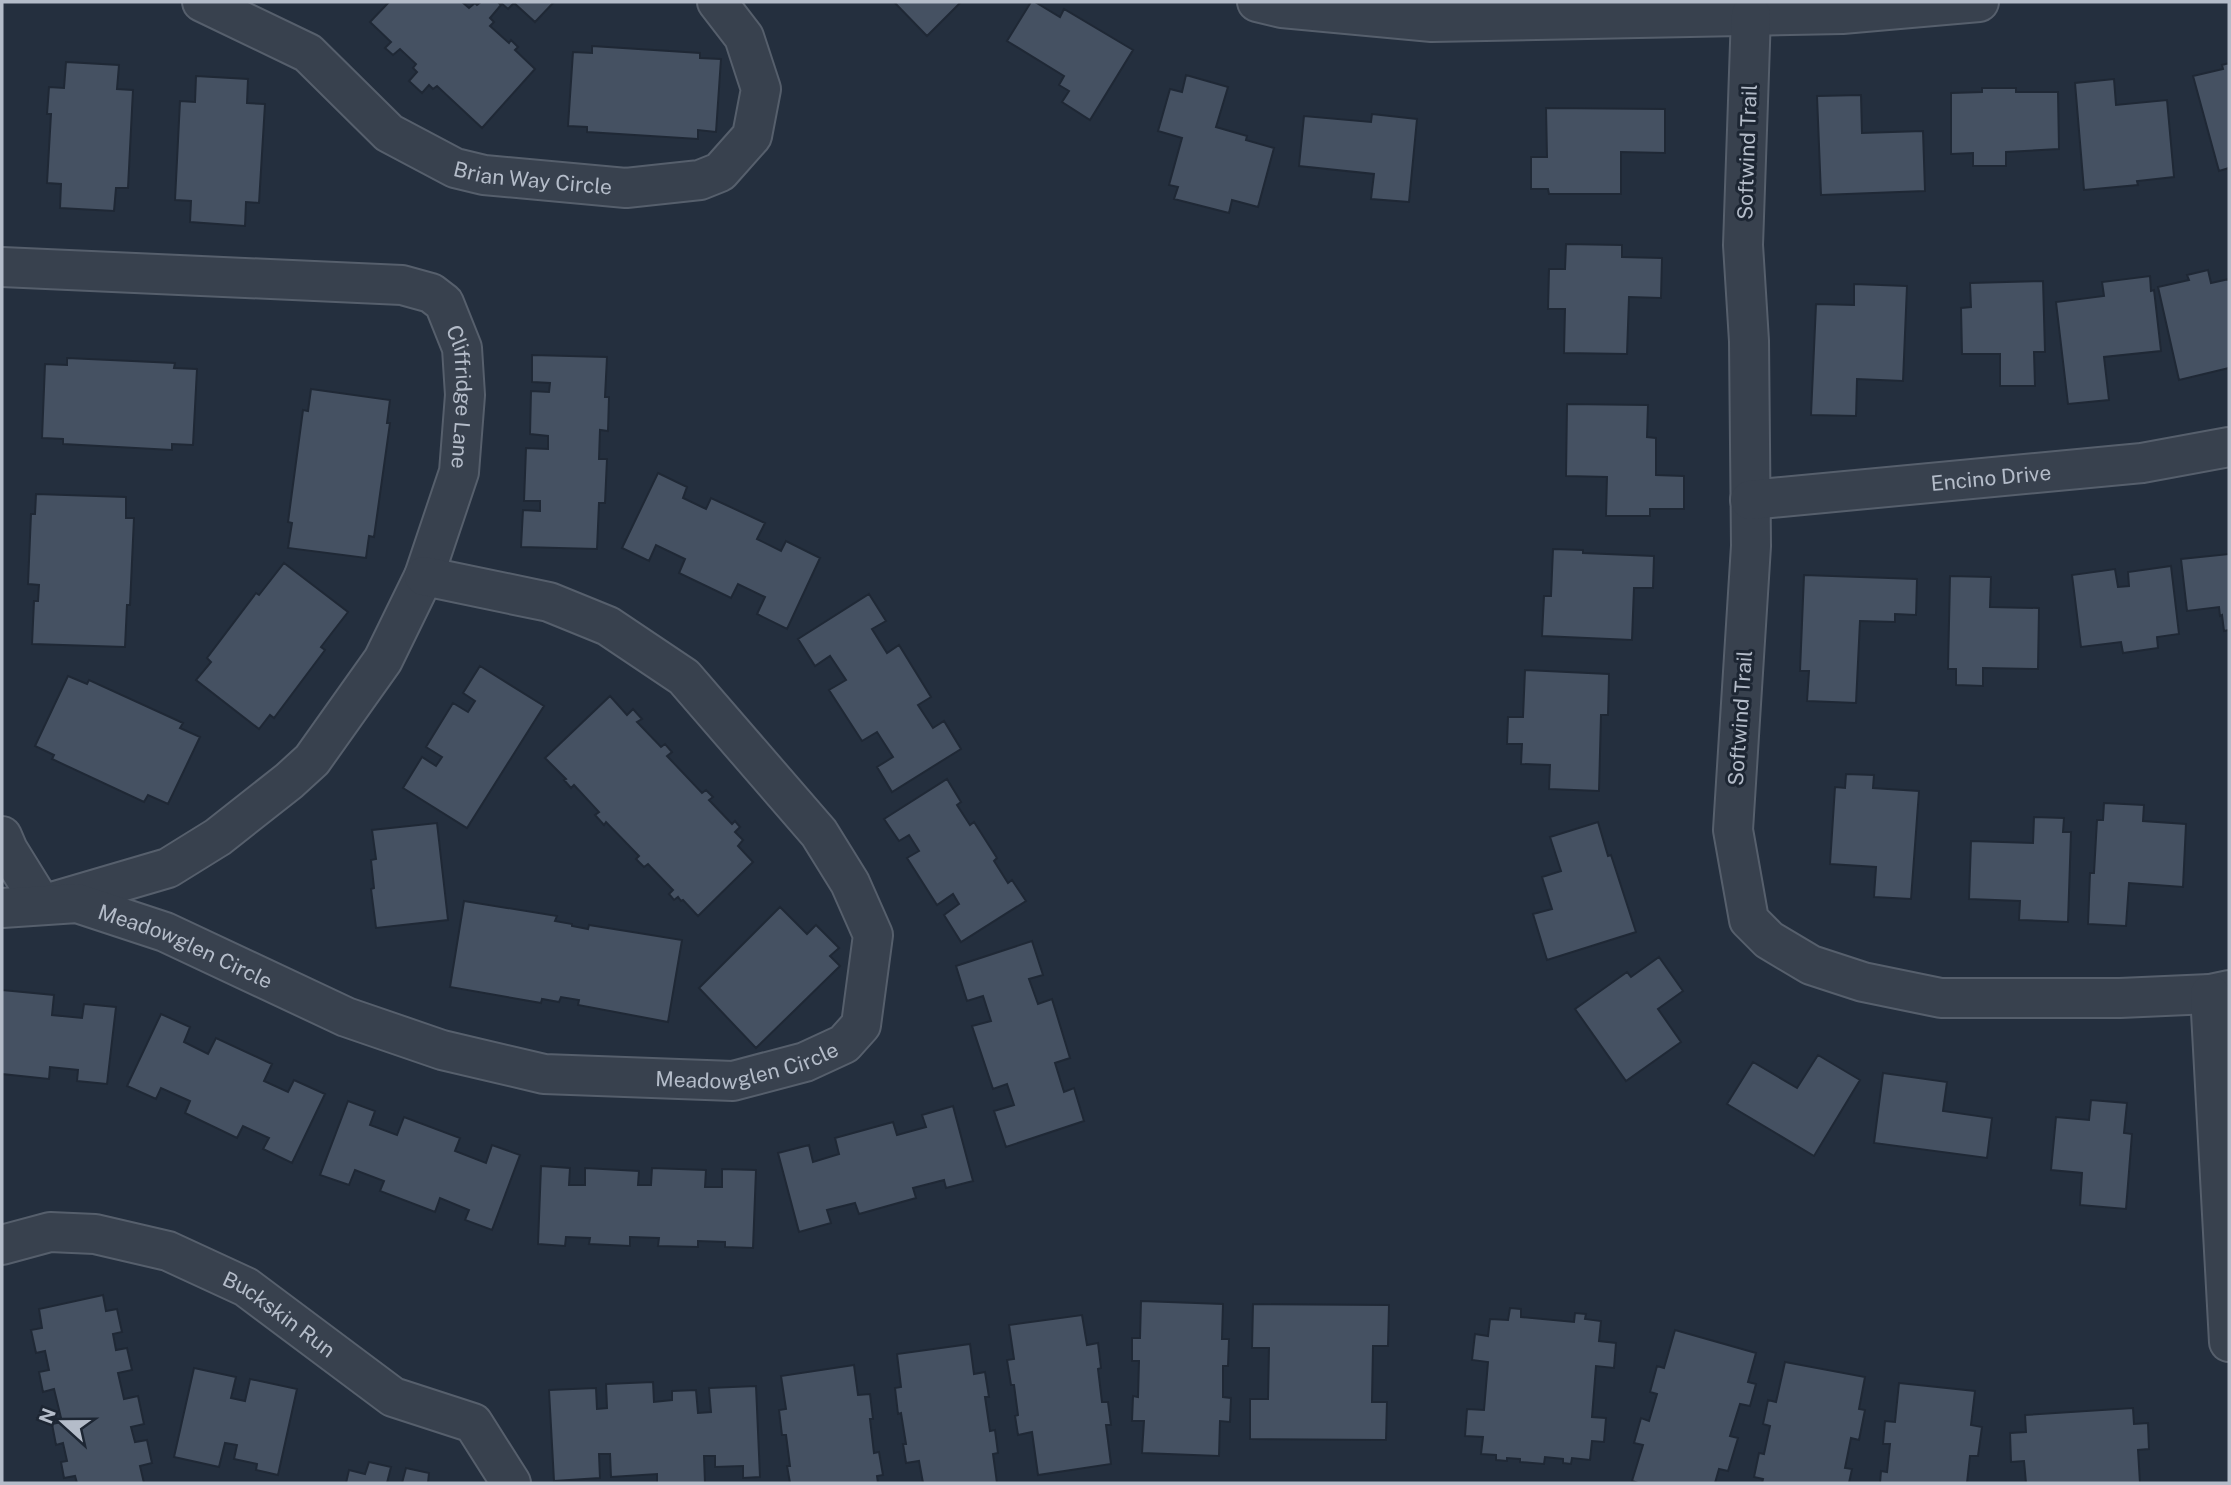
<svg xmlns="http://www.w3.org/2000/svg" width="2231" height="1485" viewBox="0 0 2231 1485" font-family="'Public Sans',sans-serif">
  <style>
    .building { fill: #455162; stroke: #1f2835; stroke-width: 2 }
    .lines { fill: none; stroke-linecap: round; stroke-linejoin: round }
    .minor-casing { stroke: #565f6c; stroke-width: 42 }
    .minor { stroke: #38414e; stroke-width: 38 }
    .labels { text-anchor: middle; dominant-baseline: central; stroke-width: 6; stroke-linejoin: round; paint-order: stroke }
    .street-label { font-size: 21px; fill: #b4bcc9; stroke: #1d2633 }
  </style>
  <rect width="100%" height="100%" fill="#242f3e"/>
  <path class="building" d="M389,2h73l7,6 6,-5 2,2 4,-3h17l3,3 -11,13 4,4 -4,4 19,17 2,-3 7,7 -3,3 20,19 -53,59 -45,-42 -4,3 -4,-4 -7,8 -13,-12 8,-9 -4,-4 3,-4 -16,-15 -7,6 -8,-7 6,-6 -21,-20z
    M500,2h54l-19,20 -21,-19 -6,6z
    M894,2h67l-34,34z
    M1031,2h4l25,15 4,-8 69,41 -43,70 -28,-18 7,-11 -10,-6 5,-9 -57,-35z
    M592,46l108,7v5l21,1 -5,73 -18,-2v9l-111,-7v-5l-19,-1 5,-74 19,1z
    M66,62l53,3 -2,24 16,1 -5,98h-12l-2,23 -54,-3 1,-24 -14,-1 4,-69h-4l2,-27 15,1z
    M2229,63v105l-10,3 -26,-95 30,-7 -1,-4z
    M1186,75l42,12 -12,40 31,9 -1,4 28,8 -16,59 -26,-7 -3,13 -55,-14 4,-12 -9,-2 13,-47 -24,-7 12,-42 12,3z
    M196,76l52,3 -1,24 18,1 -6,99 -13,-1 -1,24 -55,-4 1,-21 -16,-1 5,-99 15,1z
    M2114,79l2,26 51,-5 7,77 -37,4 1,4 -54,5 -9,-107z
    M1982,88h34v4h42l1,57 -53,3v14h-33v-13l-22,1v-61l31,-1z
    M1861,95l1,38 61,-2 2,60 -104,4 -4,-99z
    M1546,108l119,1v44l-44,-1v42h-72l-1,-5h-17v-32h16z
    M1372,114l45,5 -8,83 -38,-3 3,-25 -75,-8 5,-50 67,6z
    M1566,244l56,1v12l40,1 -1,40 -32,-1 -2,57 -63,-1 1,-44h-17l1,-40h16z
    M2208,270l3,13 18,-4v89l-50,12 -21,-93 31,-7 -2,-5z
    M2150,276l1,15 3,-1 7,61 -57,6 5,43 -41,4 -12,-102 48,-6 -2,-14z
    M2043,281l2,71h-11l1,34h-35v-32h-38l-1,-46 10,-1 -1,-24z
    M1854,284l53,2 -4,95 -46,-2 -1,37 -45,-1 5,-111 38,1z
    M532,355l75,2 -2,40h4l-1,34 -8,-1 -1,29h8l-2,44h-6l-2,46 -76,-2 2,-37 17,1v-10h-16l2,-53 22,1v-13l-18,-2 1,-43 18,1 1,-9 -18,-1z
    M67,358l108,5 -1,5 23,1 -4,76 -21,-1v6l-109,-6v-5l-21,-1 3,-74 22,1z
    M311,389l79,11 -3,23h3l-16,114 -5,-1 -3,22 -78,-10 4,-25 -4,-1 15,-112 5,1z
    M1567,404l81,1 -1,32 9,1v37l28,1v33h-34v7h-44l1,-39 -41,-1z
    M658,473l29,14 -4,11 23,11 5,-11 54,25 -8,16 24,12 5,-10 34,17 -33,71 -30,-15 8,-17 -27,-13 -7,14 -52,-25 6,-14 -29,-14 -7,16 -27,-13z
    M36,494l90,3v21h8l-4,87h-3l-2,42 -93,-3 2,-43h4l1,-16 -11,-1 3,-70h4z
    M1553,549l30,1v3l71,3 -1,32h-19l-2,52 -90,-4 2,-40h7z
    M2229,554v76l-5,1 -2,-16 -2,1 -1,-9 -32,4 -6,-52z
    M284,563l64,49 -27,35 4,3 -51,68 -4,-3 -11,14 -63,-49 15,-18 -4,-4 49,-65 3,2z
    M2171,566l8,68 -22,3 1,11 -35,5 -2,-11 -40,5 -9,-72 43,-6 3,18 11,-1 -1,-14z
    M1804,575l113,4 -1,36 -21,-1v8l-35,-1 -4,82 -49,-2 2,-30h-9z
    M1950,576l41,1 -1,30 49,1 -1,61 -55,-1v18l-27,-1v-16h-8z
    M869,594l17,27 -14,8 15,24 12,-8 32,52 -13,8 15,23 11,-7 17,28 -69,43 -15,-25 16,-10 -16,-25 -15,9 -33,-51 17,-10 -16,-24 -15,10 -17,-27z
    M480,666l64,40 -77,122 -64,-40 19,-31 14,9 6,-9 -16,-10 27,-44 15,9 7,-11 -12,-8z
    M1525,670l84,4 -1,41h-7l-2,76 -50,-2 1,-24 -29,-1 1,-20h-15l1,-27h15z
    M68,676l19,8 2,-4 94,43 -3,5 20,9 -32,67 -20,-9 -4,7 -92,-43 2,-4 -19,-9z
    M610,696l17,19 6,-6 9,10 -5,3 24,25 4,-3 7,8 -5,4 35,37 4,-3 7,7 -4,3 23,24 3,-3 5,6 -5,5 8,8 -5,6 15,16 -55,54 -15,-16 -2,1 -3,-4 -4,3 -5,-6 4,-4 -25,-26 -4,3 -8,-8 3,-3 -33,-34 -2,3 -9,-10 4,-3 -25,-27 -3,3 -7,-8 2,-1 -21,-21z
    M1846,774l28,1 -1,13 46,3 -8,108 -37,-2 2,-30 -46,-3 5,-77 10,1z
    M947,779l14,23 -4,3 13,20 4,-3 23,36 -3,3 14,22 4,-3 14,21 -65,41 -17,-27 15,-11 -6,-10 -16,11 -30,-47 12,-7 -10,-16 -10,6 -15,-22z
    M2104,803l40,2 -1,16 43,3 -3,63 -54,-4 -3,43 -38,-2 2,-51h4l3,-53h6z
    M2034,817l30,1 -1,14h8l-3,90 -49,-2 1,-19 -51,-2 2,-58 62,2z
    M1598,822l10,34 3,-1 25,77 -89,28 -14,-46 19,-5 -10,-32 19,-6 -11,-34z
    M437,823l11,97 -72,8 -5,-39 3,-1 -3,-28 5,-1 -4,-29z
    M464,901l93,15 -2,5 17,3v2l16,3 1,-4 93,15 -14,82 -90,-17 1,-5 -18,-3 -2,5 -17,-3 -1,4 -91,-16z
    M780,907l27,27 9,-9 23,23 -9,8 10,10 -84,82 -57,-60z
    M1032,941l11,34 -14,4 9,25 14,-5 18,59 -15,5 9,29 10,-4 10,33 -78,26 -12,-36 20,-6 -7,-21 -14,5 -21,-63 19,-5 -8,-25 -16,5 -11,-35z
    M1659,957l24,34 -25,18 23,33 -55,39 -51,-72 52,-37 4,5z
    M2,990l52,5 -2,20 30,3 2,-14 32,3 -9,77 -30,-3 1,-11 -28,-3 -1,12 -47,-5z
    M161,1014l29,13 -6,15 24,12 8,-16 56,26 -8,17 24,11 6,-12 31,14 -33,69 -29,-14 6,-11 -26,-12 -6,12 -52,-25 5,-12 -29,-13 -5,11 -29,-13z
    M1818,1055l42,25 -46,76 -87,-52 26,-42 44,26z
    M1883,1073l64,9 -4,29 49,7 -5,40 -113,-15z
    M2091,1100l36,3 -3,30 8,1 -6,75 -46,-4 2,-32 -31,-3 5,-53 33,3z
    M348,1101l27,10 -5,14 27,10 7,-18 56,21 -5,13 31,12 6,-18 28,10 -28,75 -27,-10 4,-10 -29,-12 -5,14 -55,-21 4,-10 -29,-11 -6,15 -29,-10z
    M953,1106l20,75 -27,7 -2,-8 -31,8 3,10 -57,16 -4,-11 -28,7 4,13 -32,9 -21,-79 31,-8 4,17 26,-8 -4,-16 58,-16 4,13 29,-8 -4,-12z
    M541,1166l29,2 -1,17h16v-17l54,3 -1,14h13l1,-17 54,2 -1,17h17v-18l34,1 -3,78 -28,-1v-5l-27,-1v6l-40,-1 1,-8 -29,-1v9l-41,-2 1,-6 -24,-1 -1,9 -27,-2z
    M103,1295l3,16 11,-2 5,23 -9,2 3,16 11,-2 5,22 -14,3 6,26 14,-3 6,28 -13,3 4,15 12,-2 5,23 -12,3 4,17h-67l-2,-7 -11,2 -3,-16 6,-1 -4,-18 -7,2 -4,-21 10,-2 -8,-33 -11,3 -4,-20 10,-2 -4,-19 -9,2 -5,-23 11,-2 -3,-19z
    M1141,1301l82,3 -1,35h7l-1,27h-5v31l8,1 -1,24 -10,-1 -1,35 -77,-3 2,-32h-12l1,-25 5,1 1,-36h-7v-23h8z
    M1253,1304l136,1 -1,41h-15l-1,56h15l-1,38 -136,-1v-40h18l1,-51h-17z
    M1510,1308l11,1v8l53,5 1,-9 11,1 -1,5 16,2 -2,20 17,2 -2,25 -18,-2 -4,51 14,1 -2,24 -12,-1 -2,19 -18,-2 -1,6 -8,-1v-4l-18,-2 -1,7 -24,-2v-3l-13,-1v3l-11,-1v-5l-15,-1 2,-17 -18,-1 2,-27 17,1 4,-48 -16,-2 3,-26 13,2 2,-17 18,1z
    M1082,1315l5,30 11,-2 3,25 -3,1 4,33h6l3,23h-5l5,39 -73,11 -6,-43 -14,3 -3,-19 3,-1 -4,-30h-3l-4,-25 7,-1 -5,-34z
    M1675,1330l81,23 -8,29 8,2 -6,22 -10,-2 -10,32 8,2 -10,33 -9,-2 -4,14h-77l-6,-2 11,-36 -9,-2 7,-25 8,3 8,-27 -7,-2 7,-26 7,2z
    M970,1344l4,30 11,-2 4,25h-4l5,34 5,-1 3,23 -5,1 4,29h-74l-4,-22 -13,2 -3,-19h3l-5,-31 -3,1 -3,-26 6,-1 -4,-33z
    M1785,1362l80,15 -6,32 6,1 -6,30 -8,-2 -6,30 7,1 -3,14h-87l1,-4 -9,-2 5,-24 5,1 6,-28 -7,-2 5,-24 8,2z
    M854,1365l4,30 12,-1 3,25h-3l4,34 5,-1 4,23 -6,1 1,7h-88l-3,-17h3l-4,-31h-4l-3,-25 7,-1 -5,-33z
    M194,1368l42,9 -5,21 14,3 5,-22 47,10 -19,86 -22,-5 1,-6 -23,-5 3,-14 -12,-2 -6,24 -45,-10z
    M653,1382l1,20 18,-2v-9l24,-1 2,23 13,-1 -2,-24 47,-2 4,91 -17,1v-12l-28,1v-11h-11l1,27h-48v-9l-46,3 -1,-23h-11l1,24 -46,3 -5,-91 47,-2 1,21 10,-1 -1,-24z
    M1899,1383l76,8 -4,34 11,2 -4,29h-8l-3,27h-87l1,-12 6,1 3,-28h-7l2,-23 10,1z
    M2133,1408l1,16 14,-1 1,26 -11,1 2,33h-114l-2,-22 -13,1 -1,-29 16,-1 -1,-17z
    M369,1462l22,5 -4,16h-41l3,-13 16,4z
    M406,1468l23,5 -1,10h-26z"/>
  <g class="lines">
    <defs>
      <g id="minor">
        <path id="s1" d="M202,2l106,51 81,80 66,35 29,7 142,13 74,-8 20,-8 32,-36 9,-47 -17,-52 -27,-35"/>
        <path d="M1257,2l25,6 150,14 410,-8 137,-12"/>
        <path d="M1751,15l-8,230 6,96 2,205 -18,284 16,90 20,20 42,25 52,17 78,16h179l90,-4 19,-4"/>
        <path id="s2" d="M2,267l400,18 29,8 13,10 18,45 3,47 -6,77 -35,104 -41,84 -71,100 -23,21 -71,56 -50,31 -126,37 -34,-55 -6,-14"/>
        <path id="s3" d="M1750,500l392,-37 87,-16"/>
        <path id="s4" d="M2,908l75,-5 88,29 181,85 96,33 102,24 189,7 72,-19 39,-18 17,-19 12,-90 -23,-52 -31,-50 -135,-156 -76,-51 -59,-24 -125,-26"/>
        <path d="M2210,994l19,348"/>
        <path id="s5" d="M2,1245l48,-13 45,2 73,17 78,36 147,110 80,26 38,60"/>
      </g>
    </defs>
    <use href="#minor" class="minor-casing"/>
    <use href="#minor" class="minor"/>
  </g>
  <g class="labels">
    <g class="street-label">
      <text transform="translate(1747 152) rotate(-88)">Softwind Trail</text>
      <text stroke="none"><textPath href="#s1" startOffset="385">Brian Way Circle</textPath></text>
      <text stroke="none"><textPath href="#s2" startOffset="544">Cliffridge Lane</textPath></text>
      <text stroke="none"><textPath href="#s3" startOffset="242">Encino Drive</textPath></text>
      <text transform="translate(1740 718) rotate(-86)">Softwind Trail</text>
      <text stroke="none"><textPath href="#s4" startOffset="192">Meadowglen Circle</textPath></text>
      <text stroke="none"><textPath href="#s4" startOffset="779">Meadowglen Circle</textPath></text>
      <text stroke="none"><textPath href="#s5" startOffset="298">Buckskin Run</textPath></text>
    </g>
  </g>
  <rect width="2231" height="1485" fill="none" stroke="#b4bcc9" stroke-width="7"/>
  <g transform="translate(63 1422) rotate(291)" stroke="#1d2633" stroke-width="5" paint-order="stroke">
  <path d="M0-5L12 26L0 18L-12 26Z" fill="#b4bcc9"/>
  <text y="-10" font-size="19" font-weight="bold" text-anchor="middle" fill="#b4bcc9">N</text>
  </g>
</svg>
